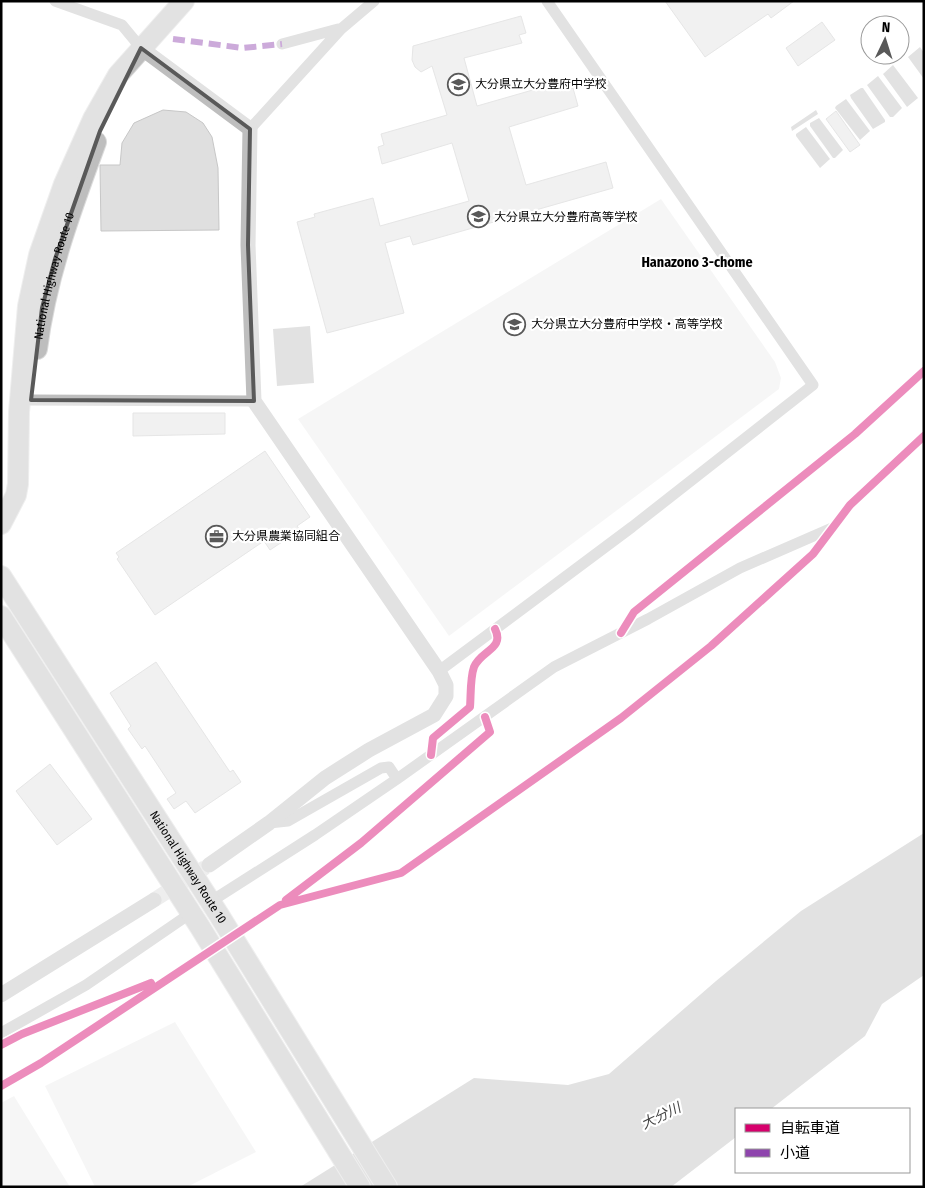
<svg xmlns="http://www.w3.org/2000/svg" width="925" height="1188" viewBox="0 0 925 1188" font-family="'Fira Sans Condensed','Noto Sans JP',sans-serif">
  <style>
    .green { fill: #ececec }
    .water { fill: #bfbfbf }
    .building { fill: #dfdfdf; stroke: #c7c7c7 }
    .lines { fill: none; stroke-linecap: round; stroke-linejoin: round }
    .tertiary-tunnel { stroke: #d9d9d9; stroke-width: 15; stroke-dasharray: 15 8; stroke-linecap: butt }
    .trunk-casing { stroke: #dbdbdb; stroke-width: 22 }
    .minor { stroke: #bebebe; stroke-width: 11 }
    .tertiary { stroke: #bebebe; stroke-width: 15 }
    .trunk { stroke: #bebebe; stroke-width: 20 }
    .quiet { stroke: #8e44ad; stroke-width: 6; stroke-dasharray: 12 6; stroke-linecap: butt }
    .cycleway-casing { stroke: #fff; stroke-width: 11 }
    .cycleway { stroke: #d6006c; stroke-width: 8 }
    .marked { fill: none; stroke: #595959; stroke-width: 4; stroke-linejoin: round }
    .labels { text-anchor: middle; dominant-baseline: central; stroke-width: 4.5; stroke-linejoin: round; paint-order: stroke }
    .poi-label { font-size: 12px; fill: #000; stroke: #fff; text-anchor: start }
    .street-label { font-size: 12px; fill: #000; stroke: #fff }
    .neighbourhood-label { font-size: 14px; font-weight: bold; fill: #000; stroke: #fff }
    .water-label { font-size: 14px; font-style: italic; fill: #444; stroke: #fff }
  </style>
  <rect width="100%" height="100%" fill="#fff"/>
  <path class="green" d="M661,199l114,163 6,16 -2,11 -330,247 -151,-217z
    M175,1022l81,130 -69,35h-92l-50,-101z
    M14,1096l56,91h-69v-84z"/>
  <path class="water" d="M920,47l4,6v26l-16,-22z
    M893,65l25,33 -11,9 -24,-33z
    M878,76l24,32 -9,9h-3l-23,-32z
    M861,88h2l22,32v2l-12,7 -22,-31 -1,-3z
    M846,99l24,32 -10,9 -25,-32 1,-2z
    M816,110l2,4 -26,17 -1,-4z
    M819,118l24,32 -8,8h-2l-23,-32v-3z
    M806,127l24,32 -10,9 -24,-32v-2z
    M310,326l4,57 -37,3 -4,-57z
    M924,833v142l-42,29 -17,32 -94,73h-35v28l-65,50h-371l174,-109 94,7 41,-11 107,-93 85,-70z"/>
  <path class="building" d="M665,1h129l-23,17 -3,-4 -63,43z
    M521,16l5,17 -7,2 3,8 -58,15 13,48 87,-25 2,9 7,-2 5,18 -69,21 17,58 80,-23 7,26 -200,57 -3,-9 -25,7 19,70 -77,20 -30,-111 18,-5 -1,-3 59,-16 7,28 89,-25 -17,-58 -70,21 -4,-17 6,-2 -3,-11 66,-19 -15,-49 -11,6 -6,-5 -3,-7 1,-14z
    M822,22l13,18 -37,26 -12,-18z
    M163,110l23,2 17,11 9,14 6,31 1,62 -118,1 -1,-66h20l2,-22 12,-20z
    M836,111l24,34 -10,7 -24,-33z
    M133,413h92v21l-92,2z
    M265,451l45,66 -13,9 3,4 -30,20 -6,-9 -109,74 -38,-56 2,-2 -3,-4z
    M156,662l74,110 3,-2 8,12 -46,31 -9,-12 -12,8 -7,-10 9,-6 -31,-47 -3,3 -14,-20 3,-3 -21,-33z
    M50,764l42,55 -35,26 -41,-54z"/>
  <g class="lines">
    <path class="tertiary-tunnel" d="M154,900l55,-35"/>
    <defs>
      <g id="trunk">
        <path id="s1" d="M37,349c9,-72 34,-139 59,-207"/>
        <path d="M1,524l15,-29 2,-11 1,-72 9,-106 11,-51 25,-71 29,-65 25,-44 66,-74"/>
        <path id="s2" d="M1,576l218,339 168,272"/>
        <path d="M1,616l199,311 160,260"/>
      </g>
    </defs>
    <use href="#trunk" class="trunk-casing"/>
    <path class="minor" d="M55,1l67,24 19,23
      M282,44l56,-15
      M250,129l91,-100 33,-28
      M31,400l223,1
      M439,671l193,-144 181,-142 -266,-384
      M397,779l157,-112 94,-48 92,-51 92,-40
      M210,902l105,-67 82,-56 -8,-12 -8,1 -93,53 -19,2
      M1,1033l85,-48 105,-72"/>
    <path class="tertiary" d="M141,48l109,81 -2,116 6,156 185,270 7,14v11l-12,19 -65,35 -44,28 -56,45 -60,42
      M1,995l153,-95"/>
    <use href="#trunk" class="trunk"/>
    <path class="quiet" d="M173,39l70,9 39,-4"/>
    <defs>
      <path id="cycleway" d="M621,633l13,-21 221,-178 69,-63
        M431,755l2,-17 37,-31c1,-12 0,-29 4,-40 7,-17 31,-18 21,-38
        M286,900l75,-57 129,-111 -5,-15
        M1,1045l21,-11 129,-51
        M1,1086l40,-23 239,-158 121,-32 220,-155 90,-72 102,-92 37,-49 74,-69"/>
    </defs>
    <use href="#cycleway" class="cycleway-casing"/>
    <use href="#cycleway" class="cycleway"/>
  </g>
  <path d="M0 0H925V1188H0ZM141,48l109,81 -2,116 6,156 -223,-1 11,-92 13,-49 45,-128z" fill="#fff" fill-opacity=".55" fill-rule="evenodd"/>
  <path class="marked" d="M141,48l109,81 -2,116 6,156 -223,-1 11,-92 13,-49 45,-128z"/>
  <defs>
    <symbol id="school-ring" viewBox="-11 -11 22 22"><circle r="9.5" fill="#fff" stroke="#595959" stroke-width="1.5"/><path d="M0-5L7-2L0 1L-7-2ZM-4 1L0 2.5L4 1V4Q0 6-4 4Z" fill="#595959"/></symbol>
    <symbol id="office-ring" viewBox="-11 -11 22 22"><circle r="9.5" fill="#fff" stroke="#595959" stroke-width="1.5"/><path d="M-6-3h4V-5.5h4V-3h4V5H-6ZM-1-4.5V-3h2v-1.5ZM-6 0V1H6V0Z" fill="#595959"/></symbol>
  </defs>
  <g fill-rule="evenodd">
    <use href="#school-ring" x="446" y="72" width="25" height="25"/>
    <use href="#school-ring" x="466" y="204" width="25" height="25"/>
    <use href="#school-ring" x="502" y="312" width="25" height="25"/>
    <use href="#office-ring" x="204" y="524" width="25" height="25"/>
  </g>
  <g class="labels">
    <g class="poi-label">
      <text x="475" y="84">大分県立大分豊府中学校</text>
      <text x="494" y="217">大分県立大分豊府高等学校</text>
      <text x="531" y="324">大分県立大分豊府中学校・高等学校</text>
      <text x="232" y="536">大分県農業協同組合</text>
    </g>
    <g class="street-label">
      <text stroke="none"><textPath href="#s1" startOffset="75">National Highway Route 10</textPath></text>
      <text stroke="none"><textPath href="#s2" startOffset="346">National Highway Route 10</textPath></text>
    </g>
    <g class="neighbourhood-label">
      <text x="697" y="262">Hanazono 3-chome</text>
    </g>
    <g class="water-label">
      <text transform="translate(661 1116) rotate(-26)">大分川</text>
    </g>
  </g>
  <rect width="925" height="1188" fill="none" stroke="#000000" stroke-width="5"/>
  <rect x="735" y="1108" width="175" height="65" fill="#ffffff" stroke="#999999"/>
  <rect x="745" y="1124" width="25" height="8" fill="#d6006c" stroke="#999999"/>
  <text x="780" y="1133" font-size="15" fill="#000000">自転車道</text>
  <rect x="745" y="1149" width="25" height="8" fill="#8e44ad" stroke="#999999"/>
  <text x="780" y="1158" font-size="15" fill="#000000">小道</text>
  <g transform="translate(885 40) rotate(4)"><circle r="24" fill="#ffffff" stroke="#999999"/>
  <path d="M0-4L9 19L0 12L-9 19Z" fill="#595959"/>
  <text y="-8" font-size="14" font-weight="bold" text-anchor="middle" fill="#000000">N</text>
  </g>
</svg>
